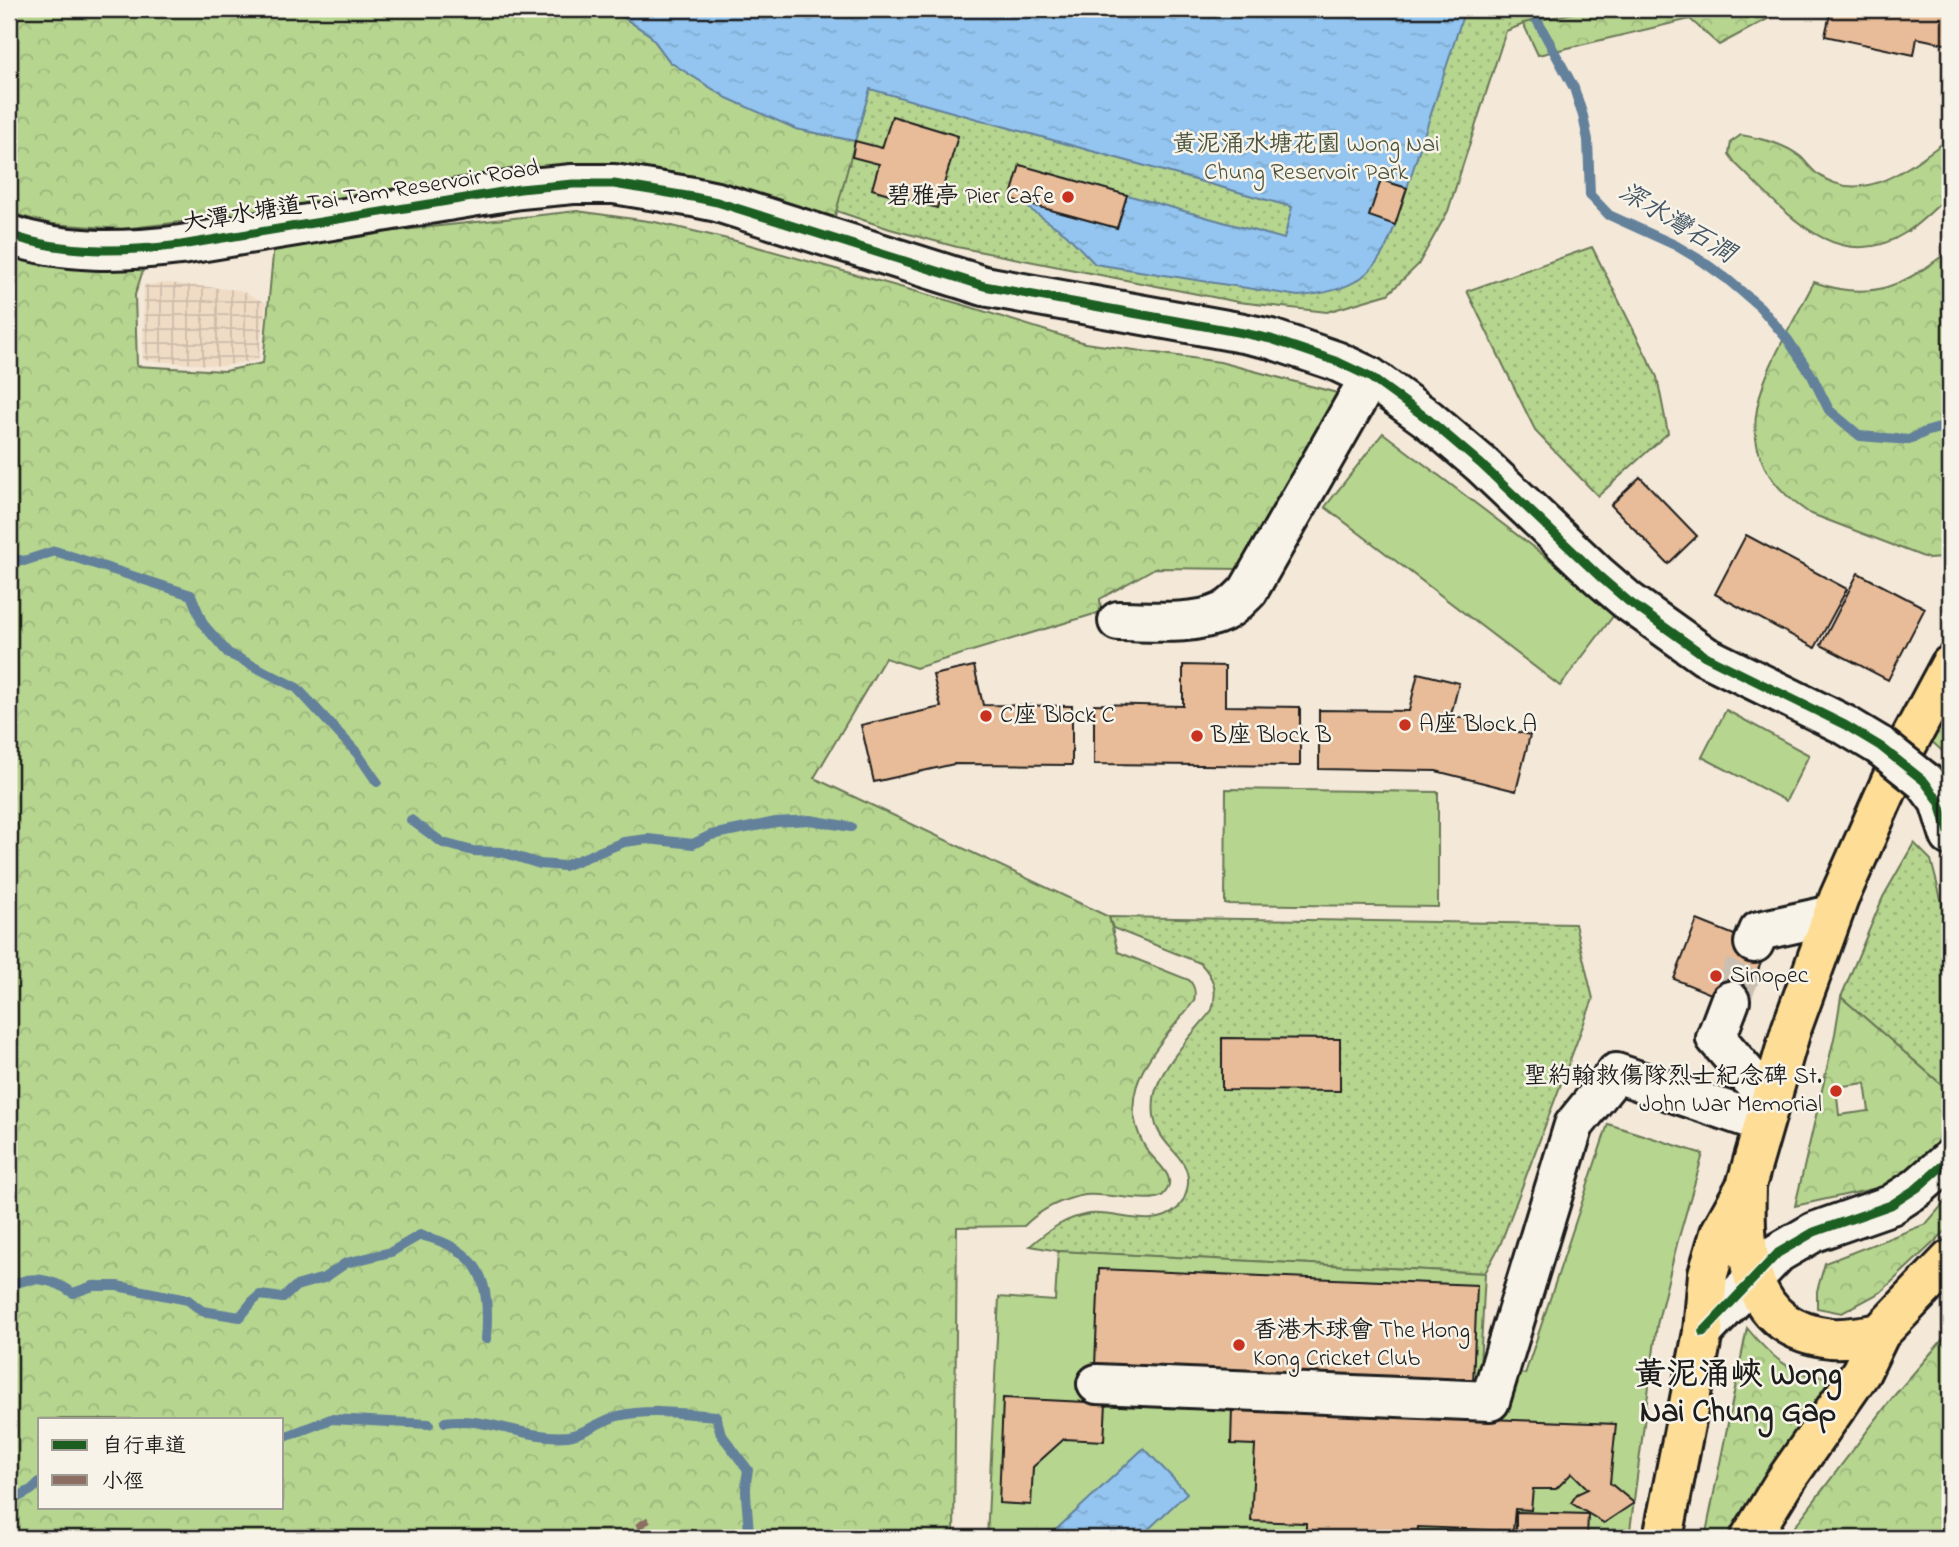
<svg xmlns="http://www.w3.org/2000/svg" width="1959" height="1547" viewBox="0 0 1959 1547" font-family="'Indie Flower','LXGW WenKai TC',sans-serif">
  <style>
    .industrial { fill: url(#industrial-grid) }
    .grass { fill: url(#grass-dots); stroke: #697856; stroke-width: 2 }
    .forest { fill: url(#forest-crowns); stroke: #697856; stroke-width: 2; fill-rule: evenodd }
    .garden { fill: #b6d58f; stroke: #697856; stroke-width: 2 }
    .water { fill: url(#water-ripples); stroke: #63819b; stroke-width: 2 }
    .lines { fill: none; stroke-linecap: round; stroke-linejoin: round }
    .stream { stroke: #63819b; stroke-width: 10 }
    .building { fill: #e8bc98; stroke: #1c1c1c; stroke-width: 2 }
    .minor-tunnel { stroke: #c9bfb2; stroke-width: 38; stroke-dasharray: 38 19; stroke-linecap: butt }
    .minor-casing { stroke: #1c1c1c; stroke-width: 44 }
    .major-casing { stroke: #1c1c1c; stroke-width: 44 }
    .minor { stroke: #f7f3e8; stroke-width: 38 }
    .major { stroke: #fedd96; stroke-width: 38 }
    .minor-bridge-casing { stroke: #1c1c1c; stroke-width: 44; stroke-linecap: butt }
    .minor-bridge { stroke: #f7f3e8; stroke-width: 38 }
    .quiet { stroke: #8d6e63; stroke-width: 7; stroke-dasharray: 14 7; stroke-linecap: butt }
    .cycleway-casing { stroke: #f7f3e8; stroke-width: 13 }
    .cycleway { stroke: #1b5e20; stroke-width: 9 }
    .poi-dot { fill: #c8321e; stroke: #f7f3e8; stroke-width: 2.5 }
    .labels { text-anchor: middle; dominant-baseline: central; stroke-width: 5; stroke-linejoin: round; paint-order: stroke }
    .park-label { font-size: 24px; fill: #4a543e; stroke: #f7f3e8 }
    .street-label { font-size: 24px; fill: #1c1c1c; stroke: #f7f3e8 }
    .poi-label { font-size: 24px; fill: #1c1c1c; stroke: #f7f3e8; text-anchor: start }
    .water-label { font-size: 26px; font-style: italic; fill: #465766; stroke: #f7f3e8 }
    .district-label { font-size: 32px; font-weight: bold; fill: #1c1c1c; stroke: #f7f3e8 }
  </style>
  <defs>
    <pattern id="industrial-grid" width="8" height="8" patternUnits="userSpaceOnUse" patternTransform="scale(1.75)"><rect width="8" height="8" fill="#f0dbc5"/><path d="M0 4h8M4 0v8" fill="none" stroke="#cdbba9"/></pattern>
    <pattern id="grass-dots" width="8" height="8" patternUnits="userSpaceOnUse" patternTransform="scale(1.75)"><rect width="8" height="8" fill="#b6d58f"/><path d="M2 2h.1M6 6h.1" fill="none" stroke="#9cb67b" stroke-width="1.8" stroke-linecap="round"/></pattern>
    <pattern id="forest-crowns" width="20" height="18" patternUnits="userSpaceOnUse" patternTransform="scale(1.75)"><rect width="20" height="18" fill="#b6d58f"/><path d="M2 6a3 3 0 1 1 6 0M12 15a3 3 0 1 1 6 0" fill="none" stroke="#9cb67b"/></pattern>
    <pattern id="water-ripples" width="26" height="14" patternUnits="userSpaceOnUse" patternTransform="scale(1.75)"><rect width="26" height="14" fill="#93c5f0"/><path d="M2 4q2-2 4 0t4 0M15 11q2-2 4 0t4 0" fill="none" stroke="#7ea9cd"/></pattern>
  </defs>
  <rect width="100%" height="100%" fill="#f4e8d8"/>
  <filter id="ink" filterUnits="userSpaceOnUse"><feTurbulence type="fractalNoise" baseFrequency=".0143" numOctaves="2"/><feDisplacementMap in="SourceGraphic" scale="14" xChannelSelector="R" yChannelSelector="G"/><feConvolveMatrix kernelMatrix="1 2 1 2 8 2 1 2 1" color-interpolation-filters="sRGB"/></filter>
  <g filter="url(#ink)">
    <path class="industrial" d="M168,283l71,7 27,13 -8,57 -36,6 -79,-6 1,-75z"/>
    <path class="grass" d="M24,9h1539l-57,22 -58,180 -30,54 -30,29 -61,18 -89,-10 -281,-55 -67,-18 -113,-38z
      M1592,247l65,130 11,56 -70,63 -62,-64 -69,-141z
      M1914,843l17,17 19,74v158l-109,-95 42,-100z
      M1109,917l466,7 18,75 -93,246 -15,28 -427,-22 -28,-5c17,-15 36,-29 60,-32 28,-3 64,17 88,-6 6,-7 9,-15 10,-24 2,-25 -21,-34 -30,-54 -5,-10 -5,-21 -4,-31 3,-29 40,-66 58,-89 6,-19 2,-33 -12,-47l-87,-35z"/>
    <path class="forest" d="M9,9h545l51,2 13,3 32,21 20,27 126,67 59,12 -24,90 -254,-56 -455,54 -70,-5 -43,-11z
      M1685,9h101l-67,36 -29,-26 -152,36 -15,-32 60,-12 64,2z
      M1741,135c22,4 42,8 60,22 5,5 9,11 15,16 48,36 95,-8 134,-35v56c-14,13 -29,29 -45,39 -69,45 -124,-26 -169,-69l-7,-10 2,-12z
      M577,211l78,11 81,19 228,64 121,38 135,19 117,31 -96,176 -86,-1 -55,31 1,13 -185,56 -31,-10 -71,120 295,139 9,35 71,28c6,6 7,12 5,21 -25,33 -66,70 -60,115 2,13 8,29 17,39 9,11 28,24 12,40 -10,10 -60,-3 -78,0 -23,4 -45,15 -61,31l-67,1 -3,311h-945v-1288l135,17 -9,28 2,71 88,5 38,-8 11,-119zM40,1419h242v88h-242z
      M1950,250v304l-8,4 -13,1 -120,-46c-101,-68 -36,-150 5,-231 58,21 91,3 136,-32z
      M1950,704v54l-21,-19z
      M1841,997l109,95v11l-6,21 -14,34 -26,24 -109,24 40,-172zM1865,1083l4,28 -30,4 -3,-28z
      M1950,1196v31l-69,65 -39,21 -25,-5v-17l8,-28 101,-39z
      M1747,1328c15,19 37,41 62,47 8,2 19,1 28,2l-101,161h-31z
      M1950,1331v207h-164l107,-141z"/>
    <path class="garden" d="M1383,433l234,178 -57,75 -235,-179z
      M1726,710l83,45 -23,46 -84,-44z
      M1226,789l212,3v115l-213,-3z
      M1608,1124l95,30 -26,90 -20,81 -28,213h-642l12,-241 56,4 3,-50 427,22 -5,92 45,9z"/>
    <path class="water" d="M554,9h911l-58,179 -26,-8 14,45c-17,52 -44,67 -97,71l-203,-32 -29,-30 -48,-33 99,27 10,-33 157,44 8,-32 -422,-118 -15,52 -59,-12 -69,-31 -57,-36 -20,-27 -32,-21 -13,-3z
      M1144,1448l43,45 -48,45h-92z"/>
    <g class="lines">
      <path class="stream" d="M1531,9l43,79 9,28 5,24 2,55 19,20 66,30 27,16 25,18 33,28 28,33 24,36 17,34 31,26 49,4 16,-8 25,-7
        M9,558l15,3 31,-10 136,44 12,29 25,29 69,35 60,65 20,29
        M411,820l32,23 30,8 29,1 38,12 24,2 60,-24 24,-3 45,5 18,-9 65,-13 34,-2 41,7
        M9,1288c20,-15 44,-9 64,5l20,-7h24l71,14 14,11 38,6 13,-16 7,-6 23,3 13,-12 28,-8 22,-15 45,-11 29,-17c60,14 71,45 66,104
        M445,1422c40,-6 81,18 123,14 17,-2 33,-16 50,-20 32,-8 66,-2 98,0l5,18 27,36c-5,22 1,45 1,68
        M282,1438l49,-19 98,5
        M9,1502l22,-12 9,-8"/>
    </g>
    <path class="building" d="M1831,9h119v36l-33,-7 -3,17 -89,-19z
      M892,116l66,20 -21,72 -65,-19 7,-25 -27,-7 3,-16 27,7z
      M1020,165l107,30 -10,33 -107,-29z
      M1381,180l26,8 -12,37 -26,-9z
      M1640,477l57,59 -29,28 -57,-59z
      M1746,535l101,54 -32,59 -100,-54z
      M1858,573l67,35 -37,72 -67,-35z
      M1183,665l42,1v40l75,1v59l-206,-2v-60l89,2z
      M974,666l9,39 89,1v59l-118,-1 -80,18 -13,-57 80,-18 -8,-32z
      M1418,673l41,10 -8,32 79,20 -14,56 -80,-20 -117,-2v-59l90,1z
      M1697,920l70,28 -24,59 -69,-28z
      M1222,1038l118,1v52l-118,-1z
      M1099,1269l378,16 -4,98 -378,-17z
      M1003,1398l103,5 -2,38 -40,-2 -31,28 -2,38 -32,-2z
      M1232,1409l384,15 -6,59 24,20 -30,20 -33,-20 6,-9 11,-5 -16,-16 -16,16h-23l-2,21 -16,-1 -2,22 -95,-4 -1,11h-111v-15l-55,-2 4,-76 -24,-1z
      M1516,1512l72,2 -1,24h-89v-8l18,1z"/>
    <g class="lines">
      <path class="minor-tunnel" d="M1730,1001l24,-58"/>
      <defs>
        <path id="minor" d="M9,235c56,19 114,17 172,10l339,-56 53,-5h41l79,13 24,5 267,84 259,47 28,6 65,22 34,16 58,42 53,45 118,112 29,25 77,55 140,69 35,21
          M1118,621c32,0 76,5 105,-9 10,-5 17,-13 25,-21l122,-214
          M1924,781l15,20 11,35
          M1754,943l5,-12 73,-16
          M1730,1001l-14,37 53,62
          M1703,1332l75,-79 36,-21 77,-27 26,-17 33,-29
          M1097,1384l393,17 84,-276 42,-52 147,50"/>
        <path id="major" d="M1746,1187c-2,69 1,142 85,151 17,1 33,-2 49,-5
          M1663,1538l40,-206 5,-58 12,-41 26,-47 45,-156 48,-132 67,-151 44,-82
          M1750,1538l33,-54 78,-112 19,-39 70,-73"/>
      </defs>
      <use href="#minor" class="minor-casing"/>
      <use href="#major" class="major-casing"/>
      <use href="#minor" class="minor"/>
      <use href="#major" class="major"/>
      <defs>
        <path id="minor-bridge" d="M1880,746l44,35"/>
      </defs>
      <use href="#minor-bridge" class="minor-bridge-casing"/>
      <use href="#minor-bridge" class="minor-bridge"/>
      <path class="quiet" d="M619,1538l33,-20"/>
      <defs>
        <path id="cycleway" d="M9,235c56,19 114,17 172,10l339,-56 53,-5h41l79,13 24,5 267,84 259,47 28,6 65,22 34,16 58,42 53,45 118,112 29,25 77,55 140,69 35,21 44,35 15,20 11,35
          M1703,1332l75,-79 36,-21 77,-27 26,-17 33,-29"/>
      </defs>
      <use href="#cycleway" class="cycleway-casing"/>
      <use href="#cycleway" class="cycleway"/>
    </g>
  </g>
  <g class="poi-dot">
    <circle cx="1068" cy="197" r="7"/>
    <circle cx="986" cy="716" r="7"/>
    <circle cx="1405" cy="725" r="7"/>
    <circle cx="1197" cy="736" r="7"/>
    <circle cx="1716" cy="976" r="7"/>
    <circle cx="1836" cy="1091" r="7"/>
    <circle cx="1239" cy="1345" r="7"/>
  </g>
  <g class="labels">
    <g class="park-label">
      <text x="1306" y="145">黃泥涌水塘花園 Wong Nai<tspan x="1306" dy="28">Chung Reservoir Park</tspan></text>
    </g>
    <g class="street-label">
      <text transform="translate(361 197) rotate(-9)">大潭水塘道 Tai Tam Reservoir Road</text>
    </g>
    <g class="poi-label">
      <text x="1054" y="197" text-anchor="end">碧雅亭 Pier Cafe</text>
      <text x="1000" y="716">C座 Block C</text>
      <text x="1419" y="725">A座 Block A</text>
      <text x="1211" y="736">B座 Block B</text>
      <text x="1730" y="976">Sinopec</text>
      <text x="1822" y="1077" text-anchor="end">聖約翰救傷隊烈士紀念碑 St.<tspan x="1822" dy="28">John War Memorial</tspan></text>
      <text x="1253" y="1331">香港木球會 The Hong<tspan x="1253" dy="28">Kong Cricket Club</tspan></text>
    </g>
    <g class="water-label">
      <text transform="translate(1676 224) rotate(31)">深水灣石澗</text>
    </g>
    <g class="district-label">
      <text x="1738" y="1376">黃泥涌峽 Wong<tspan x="1738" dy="37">Nai Chung Gap</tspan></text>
    </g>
  </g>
  <rect width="1959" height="1547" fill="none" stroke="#f7f3e8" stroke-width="35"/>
  <rect x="18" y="18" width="1924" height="1512" fill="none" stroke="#1c1c1c" stroke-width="2.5" filter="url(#ink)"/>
  <rect x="38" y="1418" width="245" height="91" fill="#f7f3e8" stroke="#9f9d96" stroke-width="2"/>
  <rect x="52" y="1440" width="35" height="10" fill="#1b5e20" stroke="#9f9d96" stroke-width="2"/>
  <text x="102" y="1452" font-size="21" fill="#1c1c1c">自行車道</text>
  <rect x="52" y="1475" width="35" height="10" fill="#8d6e63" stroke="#9f9d96" stroke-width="2"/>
  <text x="102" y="1488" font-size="21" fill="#1c1c1c">小徑</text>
</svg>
